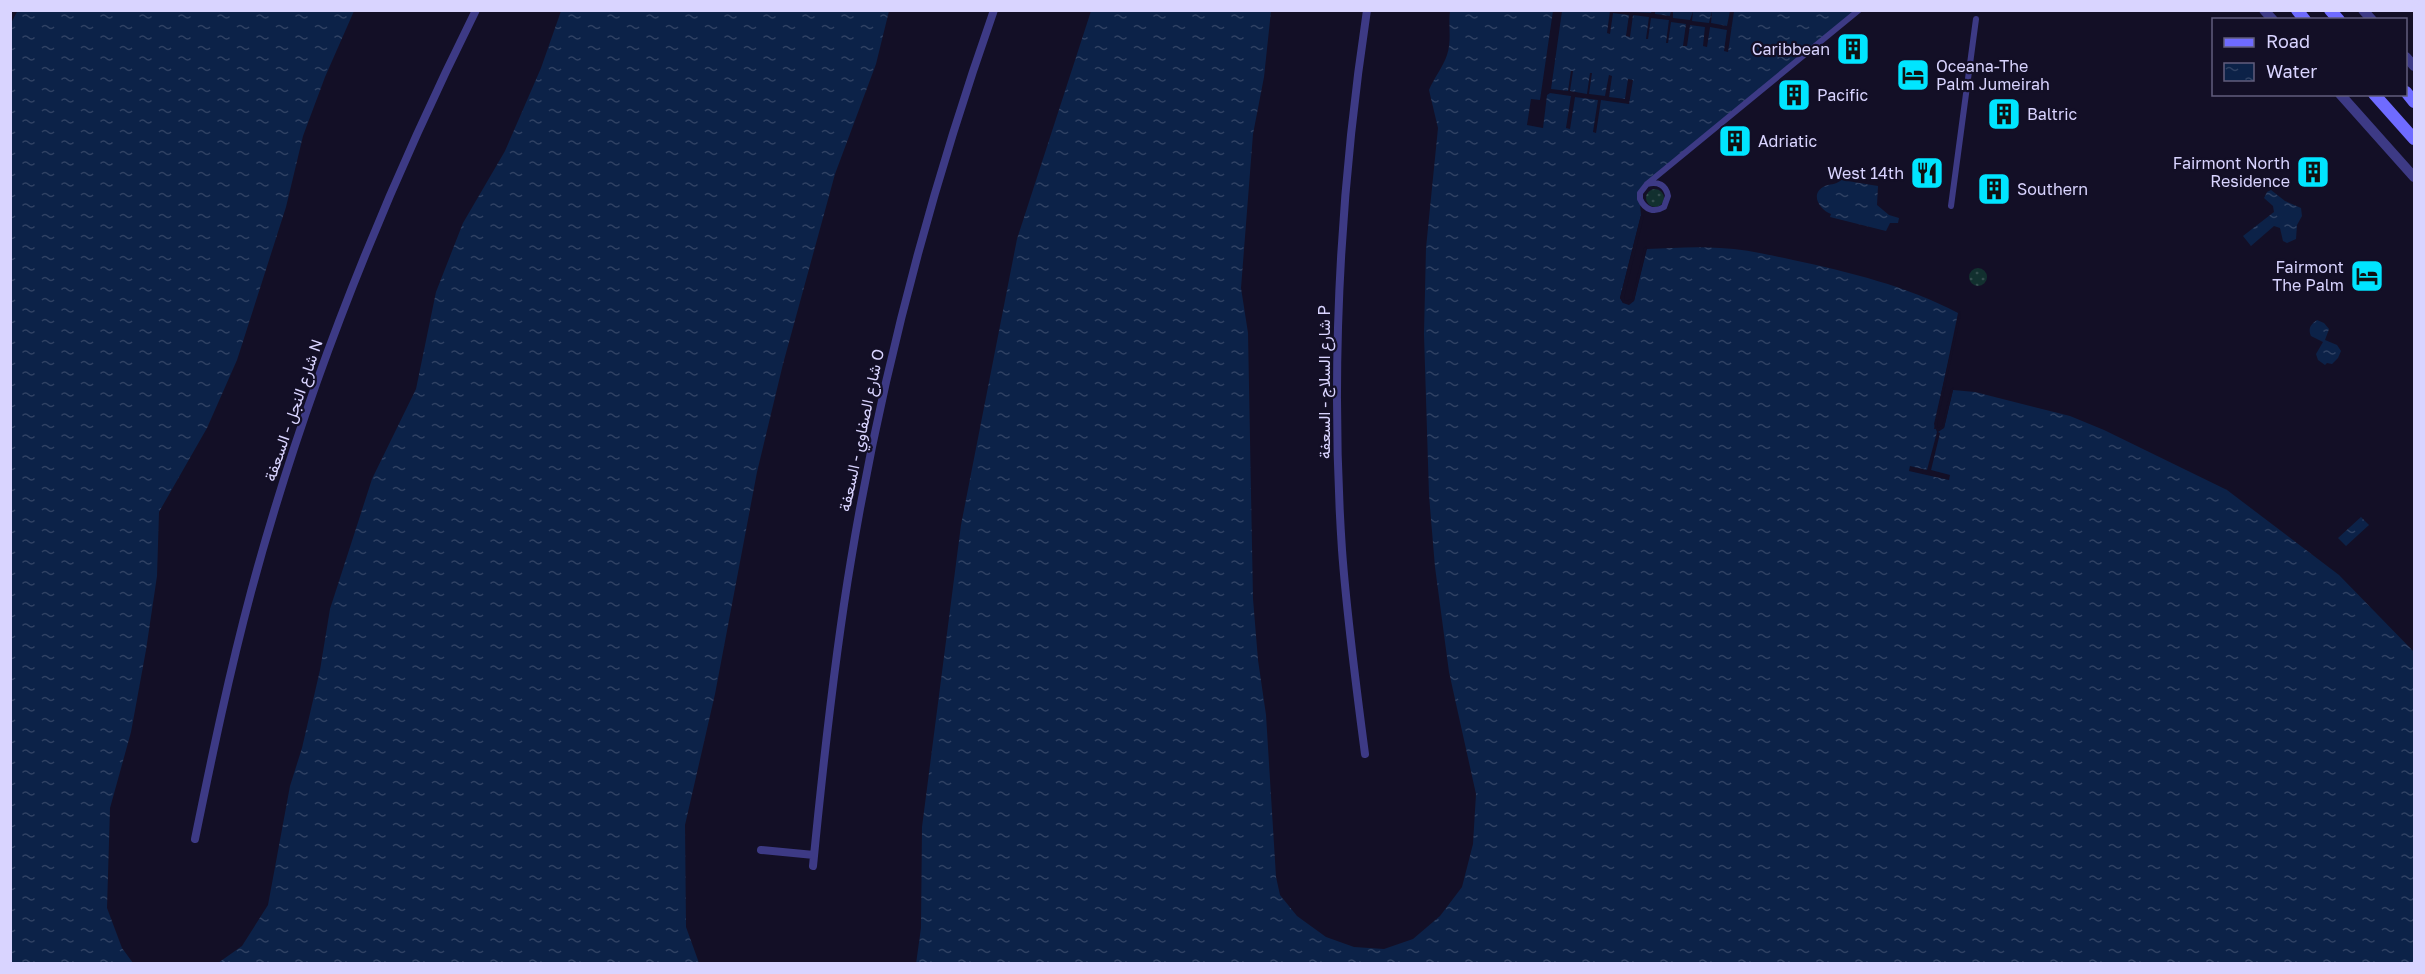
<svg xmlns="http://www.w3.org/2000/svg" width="2425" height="974" viewBox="0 0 2425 974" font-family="'Golos Text',Vazirmatn,sans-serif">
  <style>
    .grass { fill: url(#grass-dots) }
    .water { fill: url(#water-ripples) }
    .pier { fill: #130f26 }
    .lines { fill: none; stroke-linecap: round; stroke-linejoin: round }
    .pedestrian { stroke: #3d3a85; stroke-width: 6 }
    .minor { stroke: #3d3a85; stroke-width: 8 }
    .tertiary { stroke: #3d3a85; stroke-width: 10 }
    .secondary { stroke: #6f6bff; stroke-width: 12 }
    .labels { text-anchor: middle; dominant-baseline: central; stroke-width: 4.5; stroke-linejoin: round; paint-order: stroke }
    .poi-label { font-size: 16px; fill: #d9d4ff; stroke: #130f26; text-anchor: start }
    .street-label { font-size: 16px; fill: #d9d4ff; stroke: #130f26 }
  </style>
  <defs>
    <pattern id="grass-dots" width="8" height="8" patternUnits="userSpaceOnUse" patternTransform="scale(1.5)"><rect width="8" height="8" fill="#12302f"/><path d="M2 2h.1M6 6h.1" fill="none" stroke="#344d4e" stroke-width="1.8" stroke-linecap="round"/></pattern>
    <pattern id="water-ripples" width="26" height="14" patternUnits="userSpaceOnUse" patternTransform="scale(1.5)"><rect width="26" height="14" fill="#0c2248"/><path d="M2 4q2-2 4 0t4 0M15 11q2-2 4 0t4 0" fill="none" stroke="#2f4163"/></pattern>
  </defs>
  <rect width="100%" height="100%" fill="#130f26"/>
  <path class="grass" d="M1646 198a9 9 0 1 1 18 0a9 9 0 1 1-18 0Z
    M1969 277a9 9 0 1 1 18 0a9 9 0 1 1-18 0Z"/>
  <path class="water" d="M18,10l336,1 -29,66 -22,59 -17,71 -49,153 -30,68 -48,84 -2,64 -11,74 -15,82 -21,76 -3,100 15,40 11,15h-122l-1,-938z
    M561,11h328l-13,53 -41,110 -52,190 -26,108 -42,222 -30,131 1,102 13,36h-481l24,-17 26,-41 22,-119 12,-38 18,-78 10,-61 42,-130 44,-90 20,-97 27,-69 42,-72 36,-83z
    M1091,11h180l-7,66 -11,57 -12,154 7,45 5,266 5,61 8,55 10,162 4,18 17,21 29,21 28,10 30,2 29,-10 27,-23 22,-29 11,-43 3,-50 -27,-122 -14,-105 -6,-72 -5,-161 2,-86 12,-120 -9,-38c5,-12 14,-23 18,-35 5,-15 1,-30 3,-44h410l-221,183 2,21 -21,83 3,5 11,-2 13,-52c24,-1 49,-3 73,-1 25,1 49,7 73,12 56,12 114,26 165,53l-24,116 10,-1 9,-38 22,2 95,24 34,14 123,60 112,85 75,77v311l-1498,1 5,-36 1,-101 39,-302 56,-286z
    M1841,180l37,6 -1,19 12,10 10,3 -1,5h-8l-4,8 -56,-14 1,-3c-11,-4 -21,-19 -8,-27 7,-4 12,-1 18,-7z
    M2271,190l14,11 16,7 1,8 -5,9 -1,14 -9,4 -4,-2 -3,-13 -6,-2 -23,20 -8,-10 31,-24 -1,-6 -9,-8 3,-6z
    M2317,320l7,3 5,6 -4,11 12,5 4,6 -3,7 -6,6 -5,-1 -2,2 -7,-5 -2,-6 7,-12 -12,-6c-3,-7 -1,-11 6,-16z
    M2361,517l8,8 -23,21 -8,-8z"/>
  <path class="pier" d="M1553,11h9l-11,78 17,2 3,-20h2l-3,20 17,3 3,-21h2l-3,21 16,2 4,-21 3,1 -3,21 16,2 3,-20 5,1 -4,24 -28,-4 -5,33 -3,-1 5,-32 -23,-3 -5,32 -4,-1 5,-32 -21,-3 -3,2 -4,33 -16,-3 4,-26 9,1z
    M1610,11l41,2 1,-2h3v3l15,2 1,-5h2v7l17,2 3,-9 -1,10 17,2 3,-12 -1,12 16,3 3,-15h4l-6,41 -4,-1 3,-21 -17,-3 -3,20 -4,-1 2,-19 -15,-2 -3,21h-4l3,-22 -15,-2 -3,21h-2l3,-23 -18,-2 -3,21h-2l3,-22 -16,-2 -3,22 -4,-1 3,-21 -16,-2 -3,21 -3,-1z
    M1641,215l3,1 -20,82 1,3 7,-2 12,-51 3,-2 -13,55 -5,4 -6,-2 -3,-5z
    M1960,311l1,3 -24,110 1,4 4,-2 9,-37 3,-2 -1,3 -9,38 -6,4 2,1 -9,37 19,5 -1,5 -40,-9 1,-5 17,4 10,-38 -3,-8z"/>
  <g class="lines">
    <path class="pedestrian" d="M1647,184c11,-3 19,1 21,12l-4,11c-10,6 -19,3 -24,-8v-6l7,-9 212,-174
      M1951,206l25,-187"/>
    <path class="minor" d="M1365,754c-9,-68 -18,-136 -23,-204 -12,-180 -2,-361 25,-540
      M195,839c17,-83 34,-165 56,-247 54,-201 132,-395 225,-582
      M761,850l53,5
      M813,866c10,-102 21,-205 38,-306 31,-187 80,-371 143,-550"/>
    <path class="tertiary" d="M2264,10l9,10
      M2363,10l9,10
      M2406,57l8,9
      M2340,94l74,83"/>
    <path class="secondary" d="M2297,10l8,10
      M2330,10l9,10
      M2406,92l8,10
      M2374,94l40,45"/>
  </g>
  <defs>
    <symbol id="building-square" viewBox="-11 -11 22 22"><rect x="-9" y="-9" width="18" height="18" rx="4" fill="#00e5ff" stroke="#130f26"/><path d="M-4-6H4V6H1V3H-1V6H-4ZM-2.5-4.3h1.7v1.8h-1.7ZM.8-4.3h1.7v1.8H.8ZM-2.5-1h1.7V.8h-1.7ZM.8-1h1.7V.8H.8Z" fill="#111"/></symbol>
    <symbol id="hotel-square" viewBox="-11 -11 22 22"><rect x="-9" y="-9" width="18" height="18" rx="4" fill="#00e5ff" stroke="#130f26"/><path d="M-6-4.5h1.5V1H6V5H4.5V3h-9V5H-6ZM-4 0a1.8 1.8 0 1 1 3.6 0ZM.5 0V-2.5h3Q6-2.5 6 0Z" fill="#111"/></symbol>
    <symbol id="restaurant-square" viewBox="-11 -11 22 22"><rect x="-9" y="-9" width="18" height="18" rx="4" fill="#00e5ff" stroke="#130f26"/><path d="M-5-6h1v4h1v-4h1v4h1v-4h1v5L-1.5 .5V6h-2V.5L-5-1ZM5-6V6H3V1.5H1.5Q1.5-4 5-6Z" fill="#111"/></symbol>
  </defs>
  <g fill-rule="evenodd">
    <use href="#building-square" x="1834" y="30" width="38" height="38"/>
    <use href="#hotel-square" x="1894" y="56" width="38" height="38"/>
    <use href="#building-square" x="1775" y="76" width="38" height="38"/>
    <use href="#building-square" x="1985" y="95" width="38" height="38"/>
    <use href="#building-square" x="1716" y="122" width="38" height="38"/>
    <use href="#building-square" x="2294" y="153" width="38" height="38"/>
    <use href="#restaurant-square" x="1908" y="154" width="38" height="38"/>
    <use href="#building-square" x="1975" y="170" width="38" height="38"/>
    <use href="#hotel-square" x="2348" y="257" width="38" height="38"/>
  </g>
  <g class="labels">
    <g class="poi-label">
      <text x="1830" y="49" text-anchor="end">Caribbean</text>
      <text x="1936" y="66">Oceana-The<tspan x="1936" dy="18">Palm Jumeirah</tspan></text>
      <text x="1817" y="95">Pacific</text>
      <text x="2027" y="114">Baltric</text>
      <text x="1758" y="141">Adriatic</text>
      <text x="2290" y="163" text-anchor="end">Fairmont North<tspan x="2290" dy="18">Residence</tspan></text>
      <text x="1904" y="173" text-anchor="end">West 14th</text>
      <text x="2017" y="189">Southern</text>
      <text x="2344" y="267" text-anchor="end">Fairmont<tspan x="2344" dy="18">The Palm</tspan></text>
    </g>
    <g class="street-label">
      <text transform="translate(1324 382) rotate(-90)">شارع السلاج - السعفة P</text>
      <text transform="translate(293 410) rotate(-71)">شارع النجل - السعفة N</text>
      <text transform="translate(861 430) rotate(-78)">شارع الصفاوي - السعفة O</text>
    </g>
  </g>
  <rect width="2425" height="974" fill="none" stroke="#d9d4ff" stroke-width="24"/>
  <rect x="2212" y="18" width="195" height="78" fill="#130f26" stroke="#625e7d" stroke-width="1.5"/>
  <rect x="2224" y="38" width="30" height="9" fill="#6f6bff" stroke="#625e7d" stroke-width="1.5"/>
  <text x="2266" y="48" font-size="18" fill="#d9d4ff">Road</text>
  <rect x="2224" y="63" width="30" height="18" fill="url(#water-ripples)" stroke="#625e7d" stroke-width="1.5"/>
  <text x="2266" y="78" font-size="18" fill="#d9d4ff">Water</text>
</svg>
